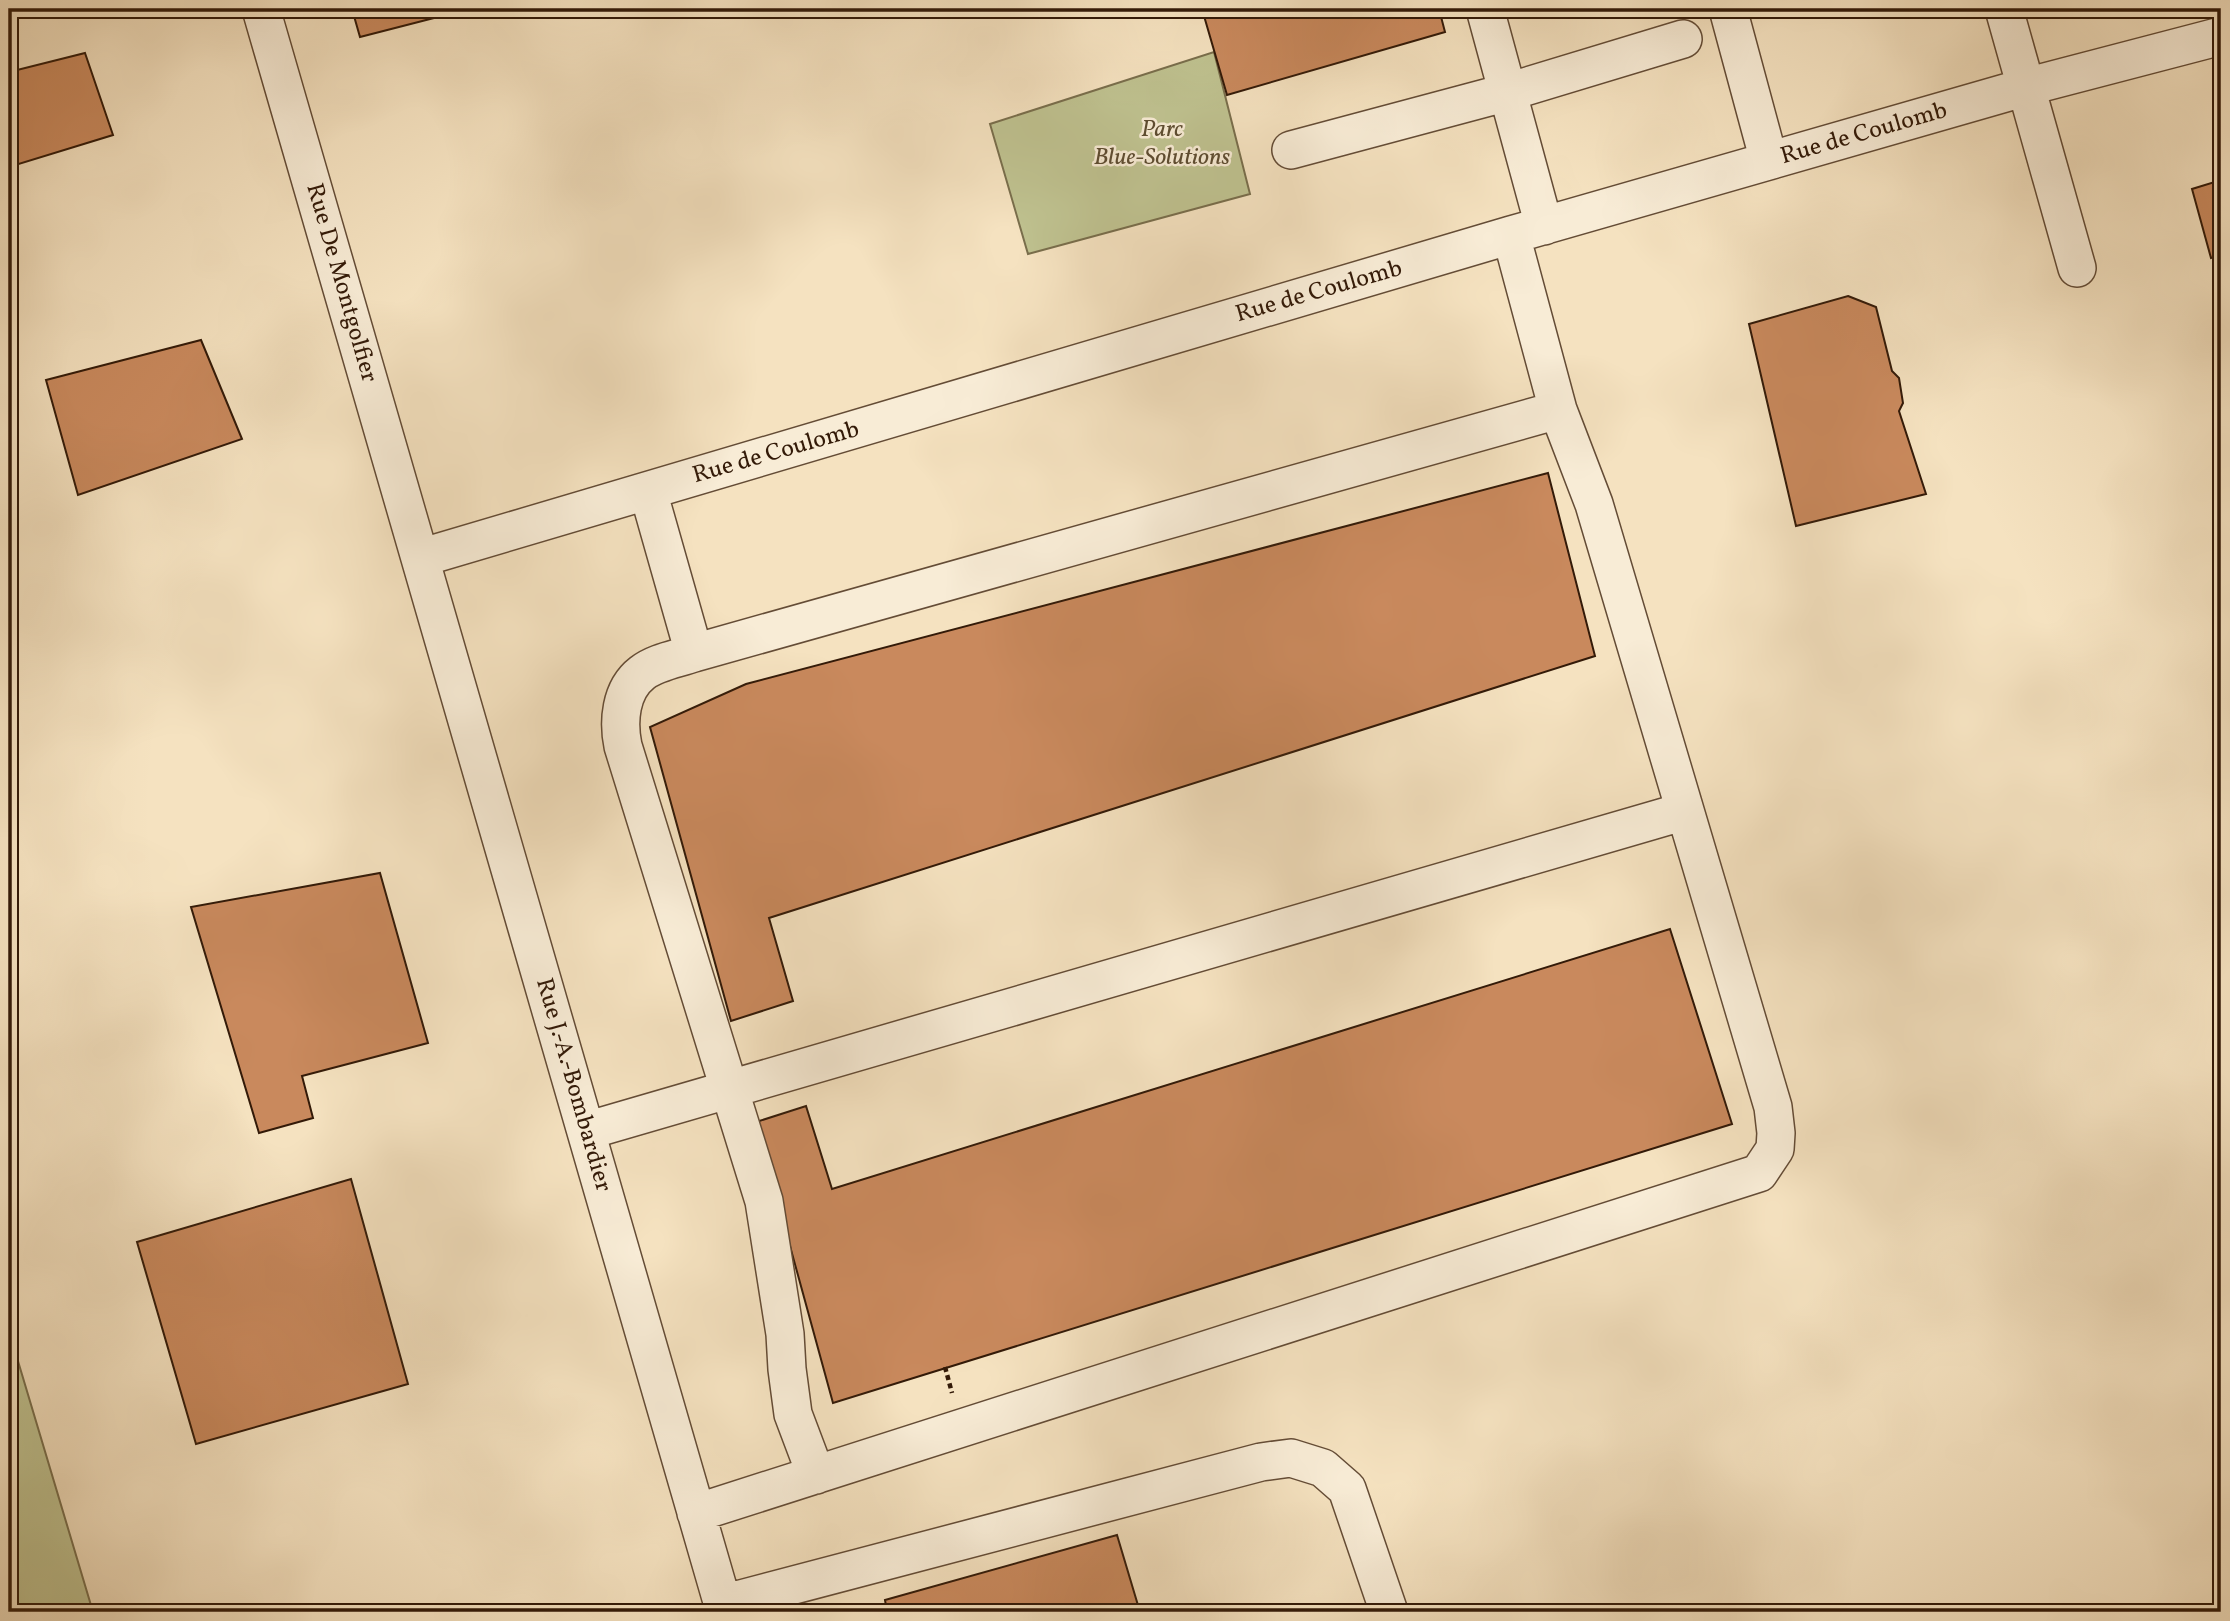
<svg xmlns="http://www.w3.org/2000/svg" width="2230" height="1621" viewBox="0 0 2230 1621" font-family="Vollkorn,serif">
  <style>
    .green { fill: #bfc290; stroke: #796e4c; stroke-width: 2 }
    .building { fill: #c9895d; stroke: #331a08; stroke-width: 2 }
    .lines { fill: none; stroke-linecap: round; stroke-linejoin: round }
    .minor-casing { stroke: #644c36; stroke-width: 40 }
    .path { stroke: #331a08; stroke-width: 4.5; stroke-dasharray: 5 3.5; stroke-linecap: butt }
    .minor { stroke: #f8ecd6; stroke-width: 37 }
    .labels { text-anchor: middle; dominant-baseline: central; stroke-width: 5; stroke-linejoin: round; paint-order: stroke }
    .park-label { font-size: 24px; font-style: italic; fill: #5d4c31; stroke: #f8ecd6 }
    .street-label { font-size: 24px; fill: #331a08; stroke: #f8ecd6 }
  </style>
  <rect width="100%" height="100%" fill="#f5e2c0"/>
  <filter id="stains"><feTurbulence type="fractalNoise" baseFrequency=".00286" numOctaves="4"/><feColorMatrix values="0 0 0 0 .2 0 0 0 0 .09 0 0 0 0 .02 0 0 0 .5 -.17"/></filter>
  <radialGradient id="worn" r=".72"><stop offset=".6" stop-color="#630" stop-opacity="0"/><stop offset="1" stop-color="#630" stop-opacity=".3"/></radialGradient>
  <path class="green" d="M1214,52l36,142 -222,60 -38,-130z
    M9,1331l84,281h-84z"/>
  <path class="building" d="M352,9h117l-109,28z
    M1202,9h237l6,23 -218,63z
    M85,53l28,82 -104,32v-95z
    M2221,180v75l-10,3 -19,-69z
    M1848,296l28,11 16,64 7,7 4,25 -4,8 27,83 -130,32 -47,-202z
    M201,340l41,99 -164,56 -32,-115z
    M1548,473l47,183 -826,262 24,83 -62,20 -81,-294 96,-43z
    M380,873l48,170 -126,33 11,42 -54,15 -68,-226z
    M1670,929l62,195 -899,279 -77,-281 50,-16 26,83z
    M351,1179l57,205 -212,60 -59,-202z
    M1117,1535l23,77h-253l-2,-12z"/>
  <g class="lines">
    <defs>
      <path id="minor" d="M261,9l464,1603
        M1485,9l59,217
        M1728,9l41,152
        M2004,9l73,259
        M1291,150l217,-58 175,-53
        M648,491l46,162 864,-243 -47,-175
        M420,558l1091,-323 515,-148 195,-51
        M694,653c-17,6 -38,9 -52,20 -22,17 -24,49 -19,73l141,455 21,133 2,35 6,45 23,61
        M586,1131l1099,-320
        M696,1513l1063,-340 16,-24 1,-16 -3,-26 -179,-603 -36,-94
        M722,1604l539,-142 30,-4 32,10 24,21 42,123"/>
    </defs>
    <use href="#minor" class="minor-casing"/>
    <path class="path" d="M945,1367l7,26"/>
    <use href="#minor" class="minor"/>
  </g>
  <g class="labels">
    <g class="park-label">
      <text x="1162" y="130">Parc<tspan x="1162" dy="28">Blue-Solutions</tspan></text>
    </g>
    <g class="street-label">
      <text transform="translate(1864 134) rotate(-16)">Rue de Coulomb</text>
      <text transform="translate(341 283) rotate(74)">Rue De Montgolfier</text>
      <text transform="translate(1319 292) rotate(-16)">Rue de Coulomb</text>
      <text transform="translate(776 453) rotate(-16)">Rue de Coulomb</text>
      <text transform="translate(573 1085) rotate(74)">Rue J.-A.-Bombardier</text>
    </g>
  </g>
  <rect width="2230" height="1621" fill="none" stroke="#f5e2c0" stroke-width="35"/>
  <rect x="10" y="10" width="2209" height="1600" fill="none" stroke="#331a08" stroke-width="3.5"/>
  <rect x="18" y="18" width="2195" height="1586" fill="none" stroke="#331a08" stroke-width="2"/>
  <rect width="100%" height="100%" filter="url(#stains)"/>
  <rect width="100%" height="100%" fill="url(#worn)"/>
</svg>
